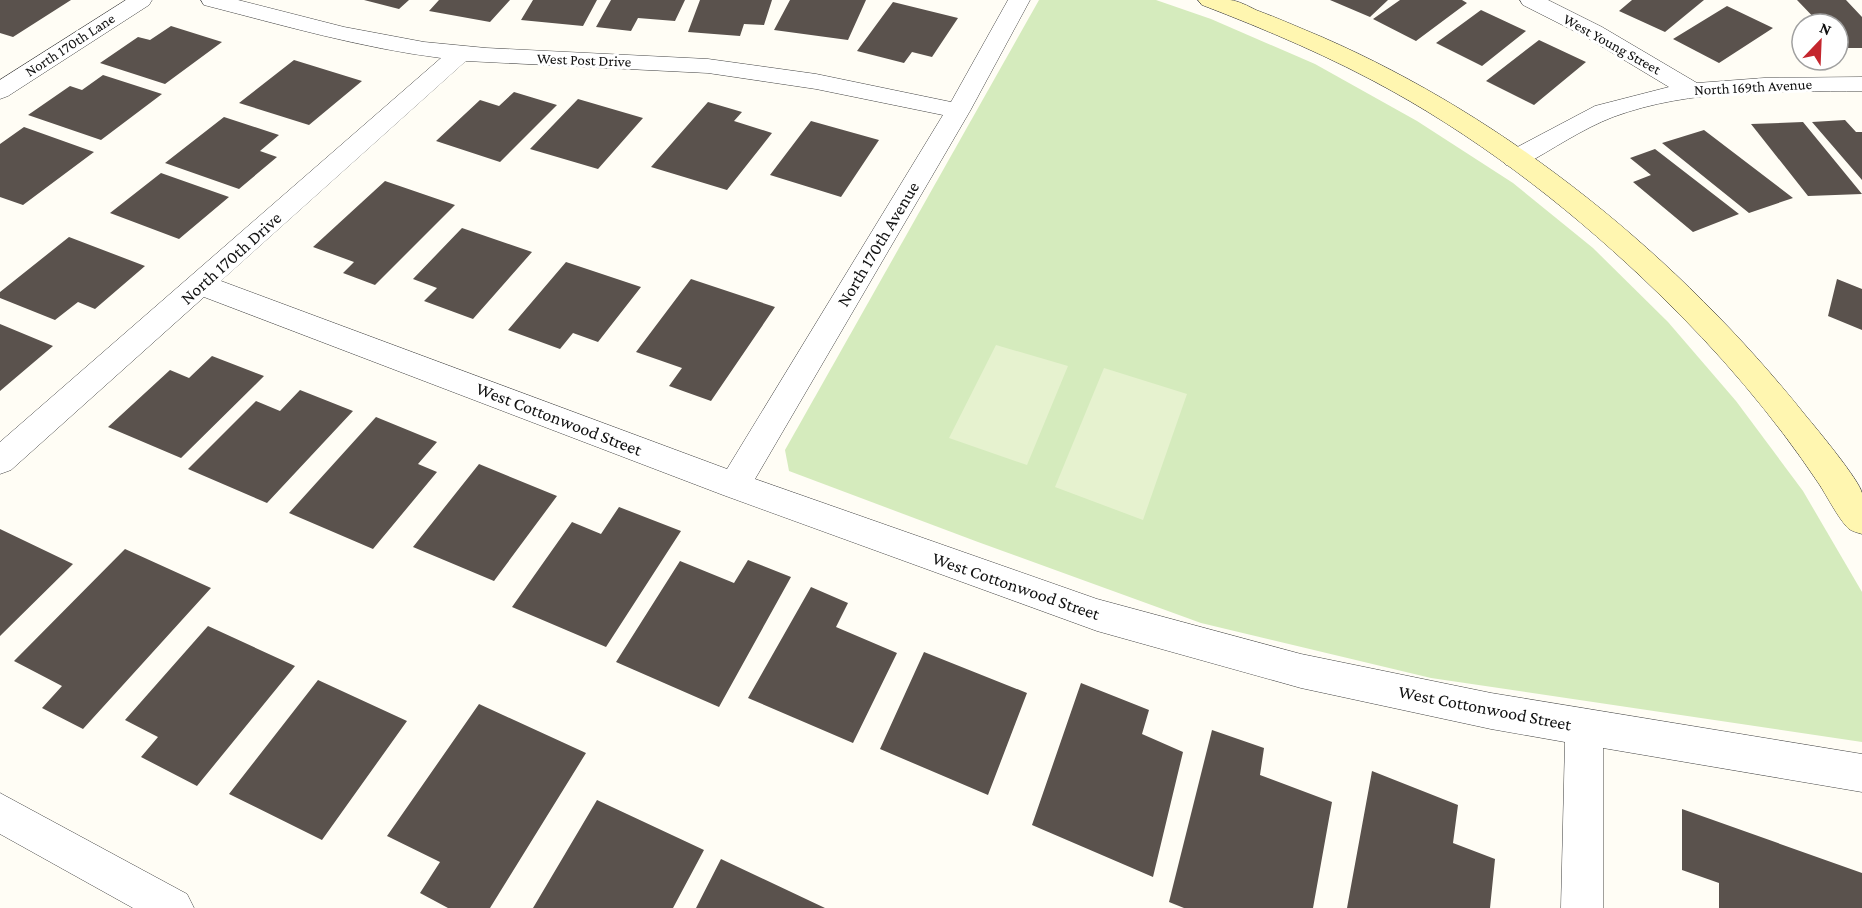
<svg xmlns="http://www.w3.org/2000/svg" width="1862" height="908" viewBox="0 0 1862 908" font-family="'Crimson Pro',serif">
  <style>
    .green { fill: #d5ebbd }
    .pitch { fill: #e6f2cf }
    .building { fill: #5a524d }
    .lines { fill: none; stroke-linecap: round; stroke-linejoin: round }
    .street-casing { stroke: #444; stroke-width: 1 }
    .secondary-casing { stroke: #333; stroke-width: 1 }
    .street { fill: #fff; fill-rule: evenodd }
    .secondary { fill: #fff6b0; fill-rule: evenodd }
    .labels { text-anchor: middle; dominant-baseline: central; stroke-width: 6; stroke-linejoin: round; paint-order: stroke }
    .far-street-label { font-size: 15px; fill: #111; stroke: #fff }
    .street-label { font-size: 18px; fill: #111; stroke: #fff }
  </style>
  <rect width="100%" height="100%" fill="#fffdf5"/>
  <path class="green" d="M1039,0h117l55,19 104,45 102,57 96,62 80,65 75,74 68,79 67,90 59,101v150l-431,-64 -230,-55 -223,-81 -189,-71 -4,-21z"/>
  <path class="pitch" d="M996,345l72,21 -41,99 -78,-27z
    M1104,368l83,26 -44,126 -88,-33z"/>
  <path class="building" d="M0,0h71l-58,37 -13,-4z
    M364,0h45l-10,9z
    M439,0h71l-20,22 -61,-11z
    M533,0h64l-14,26 -62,-6z
    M611,0h74l-10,21 -37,-3 -7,13 -35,-4z
    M700,0h72l-8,25 -20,-1 -4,12 -52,-4z
    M790,0h76l-18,40 -74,-10z
    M1330,0h58l-18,17z
    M1400,0h62l5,3 -51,38 -43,-22z
    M1632,0h72l-39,32 -46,-21z
    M1797,0h49l16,17v31h-20l-4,-5v-19h-18z
    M893,2l65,16 -26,39 -20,-5 -8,11 -47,-12z
    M1727,6l46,22 -54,35 -46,-24z
    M1481,10l45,21 -44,35 -46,-23z
    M171,26l51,16 -57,42 -65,-21 38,-26 12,3z
    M1539,40l47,22 -52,43 -48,-24z
    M294,60l68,21 -53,44 -70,-22z
    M103,75l59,19 -61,46 -73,-25 42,-29 12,4z
    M514,92l43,13 -57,57 -64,-21 44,-41 19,6z
    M578,99l65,19 -45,51 -68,-20z
    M708,102l34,10 -8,9 38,12 -45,57 -76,-23z
    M224,117l55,18 -19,16 17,6 -38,32 -74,-26z
    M1845,120l11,12h6v48l-50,-58z
    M811,121l68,19 -38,57 -71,-22z
    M1803,122l59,72 -54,2 -57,-72z
    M24,127l70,25 -71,53 -23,-8v-53z
    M1704,130l89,68 -44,15 -87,-70z
    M1655,149l84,65 -46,18 -60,-50 18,-7 -21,-17z
    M161,173l68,24 -50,42 -69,-26z
    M385,181l70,24 -80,80 -32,-12 11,-11 -41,-15z
    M462,228l70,24 -59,67 -49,-18 13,-13 -24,-9z
    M69,237l76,29 -50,43 -17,-7 -23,18 -55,-22v-6z
    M566,262l75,25 -43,55 -25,-9 -13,16 -52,-19z
    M691,279l84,28 -64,94 -42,-15 13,-18 -46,-16z
    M1837,279l25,10v41l-34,-14z
    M0,324l53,22 -53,45z
    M212,356l52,20 -83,82 -73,-31 62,-57 19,8z
    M300,390l53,21 -86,92 -79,-34 68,-68 24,10z
    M376,417l61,25 -19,22 19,8 -64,77 -84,-36z
    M479,464l78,32 -63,85 -81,-34z
    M619,507l62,24 -75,116 -94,-40 60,-85 29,12z
    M0,529l73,35 -73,72z
    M125,549l86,39 -128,141 -41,-21 20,-22 -48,-25z
    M748,560l43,17 -72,130 -103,-45 64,-101 54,22z
    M811,587l37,16 -12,24 61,26 -44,90 -105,-45z
    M208,626l87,40 -98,120 -56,-29 17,-20 -33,-17z
    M924,652l103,41 -39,102 -108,-46z
    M318,680l89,41 -85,119 -93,-46z
    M1081,683l68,27 -7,24 41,18 -30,125 -121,-52z
    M479,704l107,49 -96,155h-42l-28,-15 20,-31 -53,-26z
    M1212,730l52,18 -4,27 72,27 -19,106h-129l-15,-6z
    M1372,771l86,34 -5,38 42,16 -5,49h-143z
    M597,800l107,50 -31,58h-140z
    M1682,809l180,64v35h-143v-25l-37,-13z
    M721,859l104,49h-129z"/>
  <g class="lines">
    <defs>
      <path id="street" d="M126,0h26l-3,5 -141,91 -8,3v-19z
        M201,0h37l106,27 80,15 62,6 222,11 108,15 135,28 57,-102h22l-60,111 -215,368 342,120 204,55 190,39 371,61v38l-259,-44v160h-42l4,-166 -74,-13 -190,-41 -204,-57 -374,-136 -519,-198 -193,173 -11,4v-32l441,-384c-80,-10 -159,-33 -237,-53zM466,61l242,12 108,16 127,26 -216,354 -506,-188z
        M1520,0h28l54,27 95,56 67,-5 98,-1v14c-83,1 -171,-3 -249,26 -31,12 -60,32 -89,48l-9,2 -9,-2 -4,-6 4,-6 89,-47 74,-19 -83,-50 -63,-32z
        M0,793l187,101 7,14h-61l-133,-74z"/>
      <path id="secondary" d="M1198,0c11,0 22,0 32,0 9,1 18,6 26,10 22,8 44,18 66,27 188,82 357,220 484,379 11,13 54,65 56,77 0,13 0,28 0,41 -4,-1 -10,-3 -13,-5 -10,-9 -22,-33 -30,-45 -46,-69 -101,-133 -161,-191 -79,-77 -169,-148 -266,-202 -61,-34 -125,-61 -190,-86z"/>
    </defs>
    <use href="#street" class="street-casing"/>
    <use href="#secondary" class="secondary-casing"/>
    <use href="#street" class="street"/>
    <use href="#secondary" class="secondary"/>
  </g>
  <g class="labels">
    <g class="far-street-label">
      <text transform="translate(1612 44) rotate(29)">West Young Street</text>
      <text transform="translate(70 45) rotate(-33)">North 170th Lane</text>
      <text transform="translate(584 60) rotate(2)">West Post Drive</text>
      <text transform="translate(1753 87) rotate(-3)">North 169th Avenue</text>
    </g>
    <g class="street-label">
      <text transform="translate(878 244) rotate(-59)">North 170th Avenue</text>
      <text transform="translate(231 258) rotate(-42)">North 170th Drive</text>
      <text transform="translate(559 419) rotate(21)">West Cottonwood Street</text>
      <text transform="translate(1016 586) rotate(19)">West Cottonwood Street</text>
      <text transform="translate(1485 708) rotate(11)">West Cottonwood Street</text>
    </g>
  </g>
  <g transform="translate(1820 42) rotate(23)"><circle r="28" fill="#ffffff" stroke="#a0a0a0" stroke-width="1.5"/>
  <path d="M0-4.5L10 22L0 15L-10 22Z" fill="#c4262e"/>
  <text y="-9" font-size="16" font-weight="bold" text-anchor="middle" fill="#111111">N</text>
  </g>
</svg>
